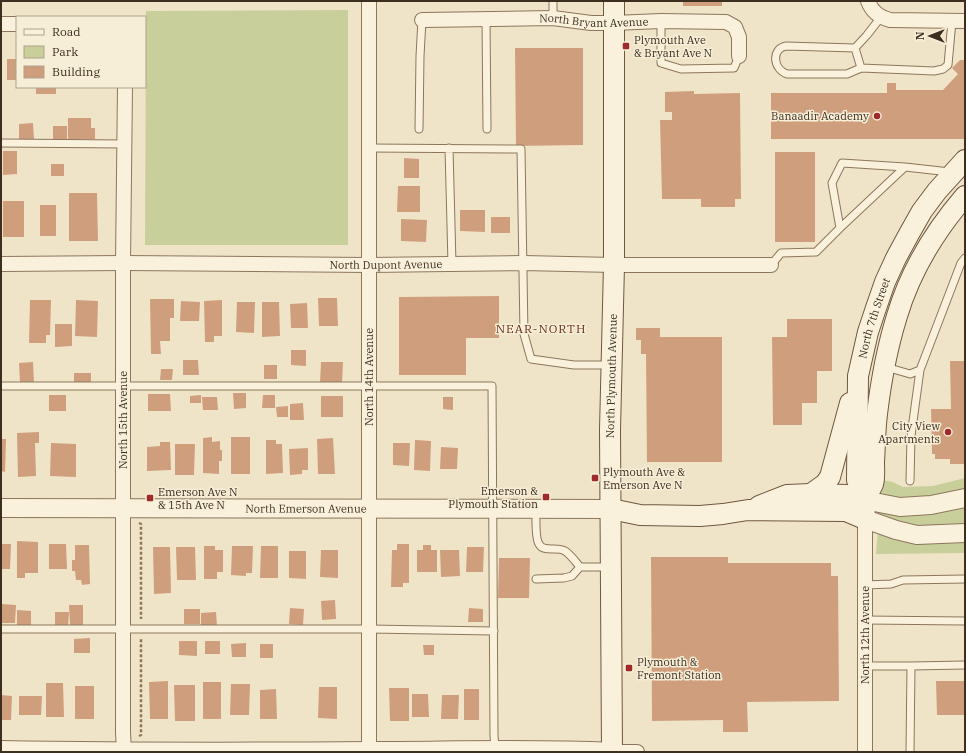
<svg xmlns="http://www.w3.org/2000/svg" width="966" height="753" viewBox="0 0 966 753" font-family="'IBM Plex Serif',serif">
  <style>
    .green { fill: #c9cf9b }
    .building { fill: #cf9f7d }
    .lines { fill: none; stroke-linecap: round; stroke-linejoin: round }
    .service-casing { stroke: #8d765c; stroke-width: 9 }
    .minor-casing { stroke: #8d765c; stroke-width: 16 }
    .tertiary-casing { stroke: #8d765c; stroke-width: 20 }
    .secondary-casing { stroke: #6f573f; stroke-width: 22 }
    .path { stroke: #8d765c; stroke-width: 2.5; stroke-dasharray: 3 2; stroke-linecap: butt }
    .service { stroke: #faf1dc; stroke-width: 7 }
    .minor { stroke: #faf1dc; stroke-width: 14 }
    .tertiary { stroke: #faf1dc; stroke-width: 18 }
    .secondary { stroke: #faf1dc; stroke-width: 20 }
    .poi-dot { fill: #9e2a2b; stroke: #f7eed8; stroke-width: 1.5 }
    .labels { text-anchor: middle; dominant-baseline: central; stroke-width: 3; stroke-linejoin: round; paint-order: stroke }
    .street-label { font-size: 11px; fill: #3d2e20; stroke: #f7eed8 }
    .poi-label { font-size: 11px; fill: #3d2e20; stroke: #f7eed8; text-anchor: start }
    .neighbourhood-label { font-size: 12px; letter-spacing: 1px; fill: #6b2e1e; stroke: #f7eed8 }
  </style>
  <rect width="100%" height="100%" fill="#f0e4c8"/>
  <path class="green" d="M348,10v235h-203l1,-234z
    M965,478v75l-89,1 6,-74 11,2 10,5 30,-1z"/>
  <path class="building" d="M683,1h39v5h-39z
    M515,48h68v97l-67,1z
    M7,59h10v21h-10z
    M960,60h5v78l-1,1h-193v-46h116v-10h9v7h47l15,-16 -6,-6z
    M36,87h20v7h-20z
    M694,91v3l46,-1 1,106h-6v8h-34v-8h-39l-2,-79h12v-8h-7v-20z
    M68,118h23v10h4v11h-27z
    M33,123l1,16 -15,1v-16z
    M53,126h14v14h-14z
    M3,151h14v23l-14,1z
    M775,152h40v90h-40z
    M404,158l15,1v19h-15z
    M51,164h13v12h-13z
    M398,186h22v26h-23z
    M69,193h28l1,48h-29z
    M3,201h21v36h-21z
    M40,205h16v31h-16z
    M460,210h25v22l-25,-1z
    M491,217h19v16h-19z
    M401,219l26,1 -1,22 -25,-1z
    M499,296v42h-33v37h-67v-78z
    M318,298h19l1,28h-19z
    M150,299h24v19h-4v23h-10l1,13h-10z
    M30,300h21l-1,35h-4v8h-17z
    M76,300l22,1 -1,36 -22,-1z
    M222,300v36h-8v6h-9l-1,-41z
    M181,301l19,1 -1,19h-19z
    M237,302h18l-1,31 -18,-1z
    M262,302h17l1,34 -18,1z
    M307,303l1,25h-17l-1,-24z
    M787,319h45v52h-15v32h-15v22h-29l-1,-88h15z
    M55,324h17v22l-17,1z
    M636,328h24v9h62v125h-75l-1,-108h-5v-14h-5z
    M291,350h15v16l-15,-1z
    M183,360h15l1,15h-16z
    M950,361h15v103h-15v-5h-15v-5h-3l-1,-45h20z
    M33,362l1,21h-14l-1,-20z
    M321,362h22l-1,22 -22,-1z
    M264,365h13v14h-13z
    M161,369h12l-1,11h-12z
    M74,373h17v11h-17z
    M233,393h13v15l-12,1z
    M148,394h22l1,17h-23z
    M49,395h17v16h-17z
    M201,395v8h-11v-7z
    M263,395h12v13h-13z
    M321,396h22v21h-22z
    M202,397h15l1,13h-15z
    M443,397h10v13l-10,-1z
    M303,403l1,17h-14v-16z
    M288,406v11h-11l-1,-10z
    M39,432v11h-4l1,33 -18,1 -1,-44z
    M212,437v5l8,-1v9h2v11h-3v13l-16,-1v-35z
    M231,437h19v37h-19z
    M333,438l2,36h-17l-1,-35z
    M1,439h5l-1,33 -4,-1z
    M266,440h10v4h6l1,29 -17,1z
    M415,440l16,1 -1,30 -16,-1z
    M160,442h10l1,28 -24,1v-24l13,-1z
    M51,443l25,1v33l-26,-1z
    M393,443h17l-1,23 -16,-1z
    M175,444h20l-1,31h-19z
    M441,447l17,1 -1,21h-17z
    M308,448v22h-6v4l-12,1 -1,-26z
    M17,541l21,1v31h-13v5h-8z
    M1,544h10l-1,25h-9z
    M49,544h17l1,25h-18z
    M397,544h12v39h-6v4h-12l1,-37h5z
    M75,545h14l1,39 -8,1 -1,-5h-5l-1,-9h-3v-11h3z
    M423,545h8v5h6v22h-20v-22h6z
    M204,546h11v4h8v22h-6v7h-13z
    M232,546h21l-1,27h-6v3l-15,-1z
    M261,546h17v32h-18z
    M153,547h17l1,46 -17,1z
    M176,547h19l1,33h-19z
    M467,547h17l-1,25h-17z
    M321,550h17v28l-18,-1z
    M440,550h19l1,26 -19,1z
    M289,551h17v28l-17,-1z
    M651,557h77v6h103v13h7l1,125 -92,1 1,30h-25v-12l-71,1z
    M499,558h31l-1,40h-31z
    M335,600l1,19 -14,1 -1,-19z
    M1,604l15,1 -1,18h-14z
    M69,605h14v21h-13z
    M290,608l14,1 -1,16 -14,-1z
    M469,608l14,1v13h-15z
    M184,609h16v15h-16z
    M17,610l14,1v14h-14z
    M55,612h14l-1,14h-13z
    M216,612l1,14h-16v-13z
    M90,638v15h-16v-14z
    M179,641h18v15l-18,-1z
    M205,641h15v13h-15z
    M246,643v14h-14l-1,-13z
    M260,644h13v14h-13z
    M423,645h11v10h-10z
    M168,681v38h-18l-1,-37z
    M936,681h29v34h-28z
    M203,682h18v37h-18z
    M46,683h17l1,34h-18z
    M231,684h19l-1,31h-19z
    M174,685h21v36h-20z
    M75,686h19v33h-19z
    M319,687h18v32l-19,-1z
    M389,688h20v33h-19z
    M276,689l1,30h-17v-29z
    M464,689h15v31h-15z
    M412,694h16l1,23h-17z
    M1,695l11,1 -1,24h-10z
    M442,695h17l-1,24h-17z
    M19,696h23l-1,19h-22z"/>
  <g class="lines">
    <defs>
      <path id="service" d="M553,1v17
        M881,17l-14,18 -12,13 6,20 73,3 9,-2 5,-4 4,-44
        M486,19l1,110
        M661,21v42l20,6 53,-1 5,-12
        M855,48l-69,-2c-15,3 -13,23 1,28h60l14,-6
        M419,129l1,-73 2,-36
        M1,143l124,1
        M369,148l152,1 3,185 7,25 43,6h37
        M449,148l3,116
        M840,228l-8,-45 10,-20 63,4
        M771,265l10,-12 35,-1 24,-24 65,-61 45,5
        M886,367l24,7 10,-4 41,-107 4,-5
        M1,386h491l2,349 1,15
        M910,481l1,-45 9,-66
        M536,510c0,7 -1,28 3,34 5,9 18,2 26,7 6,4 10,10 15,16h29
        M536,579l28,-1 8,-2 8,-9
        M865,585l26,-1 12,-4 62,-1
        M865,620l100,1
        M1,629h368l125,2
        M865,666h46
        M910,752l1,-86 54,-1"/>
      <g id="minor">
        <path d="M868,1c4,11 11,16 22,19l75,1"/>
        <path id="s1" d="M422,20l131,-2 38,5h23l47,-2 65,1 9,5 4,10v19"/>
        <path d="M1,24h16"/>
        <path id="s2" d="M1,264l122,-1 246,2 154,-2 91,2h157"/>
        <path d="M865,519v233"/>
        <path d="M124,752l-1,-20v-469l2,-176"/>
        <path d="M369,752v-751"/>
        <path d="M612,752h25"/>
      </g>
      <g id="tertiary">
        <path d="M864,500l36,7 31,-2 34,-7"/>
        <path id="s3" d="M1,508l610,1"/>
        <path d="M865,519l31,11 21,5 48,-2"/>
        <path d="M1,750c123,2 246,2 368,1 81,0 162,-3 243,1"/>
      </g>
      <g id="secondary">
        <path d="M811,494l14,-10 5,-7 20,-74"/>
        <path d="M864,500c3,-6 7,-11 9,-16 2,-6 1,-15 1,-22 1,-16 1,-32 3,-48 4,-33 10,-66 20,-98 13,-44 38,-85 68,-120"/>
        <path d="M759,506l28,-11 24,-1 36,1 17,5"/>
        <path id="s4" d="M611,509l29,6 60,1 23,-2 25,-4 98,1 19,8 -1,-19 -7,-20 1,-104 10,-44 8,-24 9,-26 11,-24 13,-24 13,-23 15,-20 28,-31"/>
        <path id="s5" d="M612,752l-2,-322 4,-165v-264"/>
      </g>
    </defs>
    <use href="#service" class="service-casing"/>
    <use href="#minor" class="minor-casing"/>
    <use href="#tertiary" class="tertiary-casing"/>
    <use href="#secondary" class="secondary-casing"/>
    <path class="path" d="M139,523l2,1v95
      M139,736l2,-1v-97"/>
    <use href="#service" class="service"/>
    <use href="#minor" class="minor"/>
    <use href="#tertiary" class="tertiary"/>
    <use href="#secondary" class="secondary"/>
  </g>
  <g class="poi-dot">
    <rect x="622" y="42" width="8" height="8" rx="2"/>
    <circle cx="877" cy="116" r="4"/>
    <circle cx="948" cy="432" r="4"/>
    <rect x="591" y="474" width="8" height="8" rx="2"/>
    <rect x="542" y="493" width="8" height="8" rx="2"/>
    <rect x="146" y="494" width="8" height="8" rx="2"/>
    <rect x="625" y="664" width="8" height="8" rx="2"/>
  </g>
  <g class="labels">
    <g class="street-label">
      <text stroke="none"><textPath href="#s1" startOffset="172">North Bryant Avenue</textPath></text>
      <text stroke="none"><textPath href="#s2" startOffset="385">North Dupont Avenue</textPath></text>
      <text stroke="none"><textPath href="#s4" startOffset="461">North 7th Street</textPath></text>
      <text stroke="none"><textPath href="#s5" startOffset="376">North Plymouth Avenue</textPath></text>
      <text transform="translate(369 377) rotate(-90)">North 14th Avenue</text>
      <text transform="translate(123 420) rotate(-90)">North 15th Avenue</text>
      <text stroke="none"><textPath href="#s3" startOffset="305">North Emerson Avenue</textPath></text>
      <text transform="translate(865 635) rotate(-90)">North 12th Avenue</text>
    </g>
    <g class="poi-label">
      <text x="634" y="40">Plymouth Ave<tspan x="634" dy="13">&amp; Bryant Ave N</tspan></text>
      <text x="869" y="116" text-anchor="end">Banaadir Academy</text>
      <text x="940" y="426" text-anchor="end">City View<tspan x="940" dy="13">Apartments</tspan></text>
      <text x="603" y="472">Plymouth Ave &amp;<tspan x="603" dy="13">Emerson Ave N</tspan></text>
      <text x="538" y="491" text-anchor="end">Emerson &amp;<tspan x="538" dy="13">Plymouth Station</tspan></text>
      <text x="158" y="492">Emerson Ave N<tspan x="158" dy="13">&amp; 15th Ave N</tspan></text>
      <text x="637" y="662">Plymouth &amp;<tspan x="637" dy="13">Fremont Station</tspan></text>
    </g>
    <g class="neighbourhood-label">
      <text x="541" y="328">NEAR-NORTH</text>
    </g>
  </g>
  <rect width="966" height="753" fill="none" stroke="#3d2e20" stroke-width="4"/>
  <rect x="16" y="16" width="130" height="72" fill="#f7eed8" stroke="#ada18e"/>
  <rect x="24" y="29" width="20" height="6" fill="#faf1dc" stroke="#ada18e"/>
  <text x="52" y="36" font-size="12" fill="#3d2e20">Road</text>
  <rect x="24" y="46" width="20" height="12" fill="#c9cf9b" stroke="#ada18e"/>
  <text x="52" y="56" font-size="12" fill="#3d2e20">Park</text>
  <rect x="24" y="66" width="20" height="12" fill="#cf9f7d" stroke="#ada18e"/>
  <text x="52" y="76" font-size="12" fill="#3d2e20">Building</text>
  <g transform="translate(930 36) rotate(270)" stroke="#f7eed8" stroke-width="3" paint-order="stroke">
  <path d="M0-3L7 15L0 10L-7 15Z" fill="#3d2e20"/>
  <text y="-6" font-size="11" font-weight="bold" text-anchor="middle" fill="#3d2e20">N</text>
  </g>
</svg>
